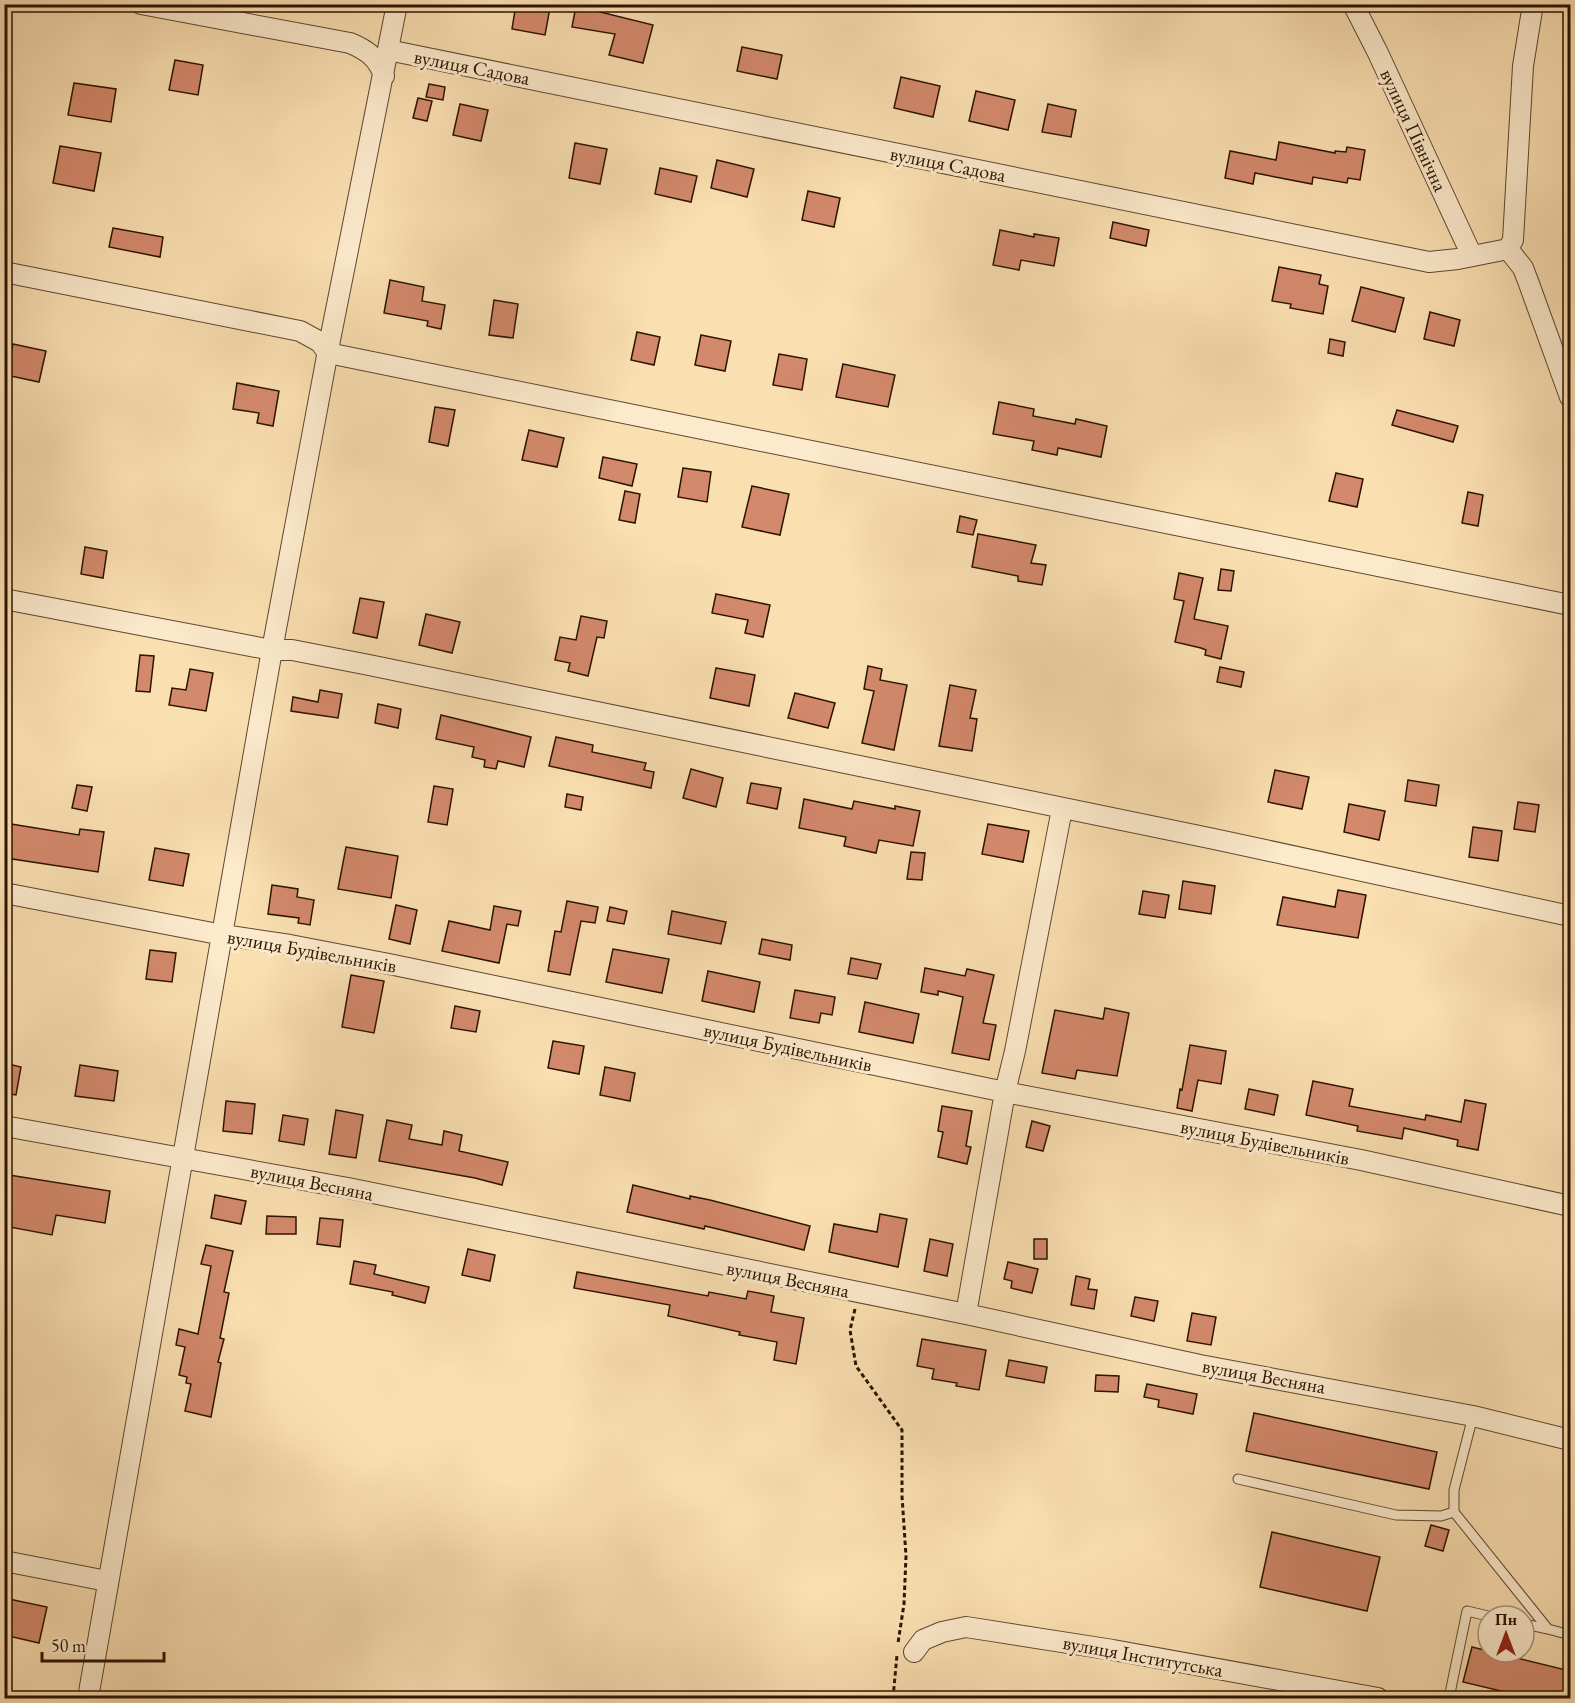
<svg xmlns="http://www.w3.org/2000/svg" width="1575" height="1703" viewBox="0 0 1575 1703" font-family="'EB Garamond',serif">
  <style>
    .building { fill: #d3896c; stroke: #2c1302; stroke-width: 1.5 }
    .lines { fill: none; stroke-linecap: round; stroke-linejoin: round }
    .service-casing { stroke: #60462e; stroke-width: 11 }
    .minor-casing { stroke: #60462e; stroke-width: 22 }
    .path { stroke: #2c1302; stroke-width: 3; stroke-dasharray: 4.5 3; stroke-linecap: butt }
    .service { stroke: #fceacc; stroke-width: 9 }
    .minor { stroke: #fceacc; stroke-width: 20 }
    .labels { text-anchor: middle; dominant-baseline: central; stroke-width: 6; stroke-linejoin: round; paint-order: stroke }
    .street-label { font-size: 20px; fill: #2c1302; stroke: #fceacc }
  </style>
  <rect width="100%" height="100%" fill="#fadfb1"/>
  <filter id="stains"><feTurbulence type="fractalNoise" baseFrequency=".00333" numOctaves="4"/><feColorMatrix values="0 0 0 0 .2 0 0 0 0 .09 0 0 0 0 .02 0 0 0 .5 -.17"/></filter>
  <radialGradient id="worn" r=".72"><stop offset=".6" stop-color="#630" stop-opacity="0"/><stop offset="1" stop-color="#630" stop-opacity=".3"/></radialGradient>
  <path class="building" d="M516,4l34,4 -5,27 -33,-6z
    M576,6l77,19 -10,38 -34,-8 6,-21 -43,-7z
    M742,47l40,8 -5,24 -40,-8z
    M175,60l28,5 -5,30 -29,-5z
    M901,77l39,9 -7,31 -39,-9z
    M74,83l42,6 -5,33 -43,-7z
    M429,84l16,3 -2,13 -17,-3z
    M976,91l39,9 -7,30 -39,-9z
    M418,98l14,3 -5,20 -14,-3z
    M460,104l28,6 -7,31 -28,-6z
    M1048,104l28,6 -5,27 -29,-5z
    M1279,142l56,11v-2l11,1 1,-5 18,3 -5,30 -12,-2 -1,5 -34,-6 -1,7 -57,-11 -2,11 -28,-6 5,-27 46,9z
    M575,143l32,6 -7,35 -31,-6z
    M60,146l41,7 -7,38 -41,-8z
    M717,160l37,9 -7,28 -36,-9z
    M660,168l37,8 -6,26 -36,-8z
    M808,191l32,7 -6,29 -32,-7z
    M1113,222l36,8 -3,16 -36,-8z
    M113,228l50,9 -3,20 -51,-10z
    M1000,230l34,7v-3l25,4 -5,28 -33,-6 -2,10 -26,-5z
    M1279,267l42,8 -2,9 9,2 -5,28 -33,-6 1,-4 -19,-3z
    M390,280l34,7 -2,14 23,4 -4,24 -14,-3 1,-5 -44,-8z
    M1361,287l43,11 -9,34 -43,-11z
    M494,300l24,4 -5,34 -24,-3z
    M1430,312l30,8 -6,26 -30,-7z
    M637,332l23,5 -6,28 -23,-5z
    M701,335l30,6 -6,30 -30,-6z
    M1330,339l15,3 -2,14 -15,-3z
    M13,344l33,7 -7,31 -33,-7z
    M779,354l28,5 -5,31 -29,-5z
    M843,364l52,11 -7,32 -52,-10z
    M237,383l42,8 -6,35 -16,-3 2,-10 -26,-4z
    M999,402l35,7 -1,7 42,8 1,-5 31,7 -6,31 -43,-9 -1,7 -25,-5 2,-9 -41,-7z
    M435,407l20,3 -7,36 -19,-4z
    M1397,410l61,16 -5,16 -61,-17z
    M529,430l35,8 -7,29 -35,-7z
    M603,457l34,7 -5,22 -33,-8z
    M683,468l28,4 -4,30 -29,-5z
    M1336,473l27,6 -6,28 -28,-6z
    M752,486l37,8 -9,41 -38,-8z
    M625,491l15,3 -5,29 -16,-3z
    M1468,492l15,3 -5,31 -16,-3z
    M960,516l17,4 -4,15 -16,-3z
    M978,534l58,11 -5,18 15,2 -4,20 -24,-4v-5l-46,-9z
    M85,547l22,4 -4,27 -22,-4z
    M1221,569l13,2 -3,20 -13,-1z
    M1179,573l24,5 -9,41 34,7 -7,33 -16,-4 1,-5 -5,-2 -26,-6 9,-41 -10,-2z
    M716,594l54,11 -7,32 -18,-4 3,-13 -36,-7z
    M360,598l24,4 -7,36 -24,-5z
    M426,614l34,8 -8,31 -33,-8z
    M581,616l26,5 -3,17 -7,-1 -9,39 -20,-5 2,-8 -15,-3 5,-23 16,3z
    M140,655l14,1 -4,36 -14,-1z
    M868,666l14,3 -2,11 27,5 -13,65 -32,-7 12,-52 -10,-2z
    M1220,667l24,5 -3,15 -24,-5z
    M716,668l39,7 -6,31 -39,-8z
    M190,669l23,4 -7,38 -37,-6 3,-17 14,2z
    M950,685l26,5 -6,28 7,1 -5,32 -33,-5z
    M320,690l22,4 -4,24 -47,-7 2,-14 25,5z
    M795,693l40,10 -7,25 -40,-10z
    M378,704l23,5 -3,19 -23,-5z
    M441,715l90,22 -7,30 -26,-6 -2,8 -12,-2 1,-7 -13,-3 2,-10 -38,-8z
    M556,737l37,8 -1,7 54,11 -2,7 10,2 -3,16 -102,-22z
    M691,769l32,9 -7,29 -33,-9z
    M1275,770l34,7 -7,32 -34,-7z
    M1408,780l31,5 -3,21 -31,-5z
    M751,783l30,5 -4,21 -30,-6z
    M77,785l15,2 -5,24 -15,-3z
    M434,786l19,3 -6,36 -19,-3z
    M567,794l16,3 -2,13 -16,-3z
    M804,799l48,10 2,-8 41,8v-3l25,5 -7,35 -34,-6 -3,13 -32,-7 2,-9 -47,-9z
    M1518,802l21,3 -4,27 -21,-3z
    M1349,804l36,7 -6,29 -35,-8z
    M11,824l68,11 1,-6 24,3 -6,40 -92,-14z
    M988,824l41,7 -6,31 -41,-8z
    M1473,827l29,4 -4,30 -29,-4z
    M346,847l52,9 -7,42 -53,-9z
    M155,848l34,6 -6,32 -34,-6z
    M911,852l14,1 -3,27 -15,-1z
    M1183,881l32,5 -4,28 -32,-5z
    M272,885l26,4 -1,8 17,3 -4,25 -12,-2 1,-5 -31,-4z
    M1338,890l28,5 -8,43 -81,-13 6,-28 52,10z
    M1143,891l26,4 -4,23 -26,-4z
    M567,901l31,6 -3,16 -14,-2 -11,54 -22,-4 7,-40 6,1z
    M396,905l21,5 -7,34 -21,-5z
    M494,906l27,5 -3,15 -11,-2 -8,39 -57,-12 7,-30 41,9z
    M610,907l17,4 -3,13 -17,-3z
    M672,911l54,11 -5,22 -53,-10z
    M762,939l30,6 -2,15 -31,-6z
    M613,949l56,10 -7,34 -56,-11z
    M150,950l26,3 -4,29 -26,-3z
    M851,958l30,6 -4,15 -29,-5z
    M925,968l40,8 2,-7 27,6 -11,48 13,2 -7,35 -37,-7 11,-56 -25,-6v4l-17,-3z
    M708,971l52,11 -6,30 -52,-11z
    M351,975l33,6 -10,52 -32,-6z
    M795,990l40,7 -3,18 -11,-2 -2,10 -29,-5z
    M865,1002l54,12 -6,29 -54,-11z
    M455,1006l25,5 -4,21 -25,-4z
    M1105,1008l24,5 -12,63 -40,-6 -2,9 -33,-6 13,-63 48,9z
    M553,1041l31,5 -5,28 -31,-6z
    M1190,1045l36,6 -5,33 -23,-4 -6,31 -15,-3 3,-19 2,1z
    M4,1063l17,4 -5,28 -12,-2z
    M80,1065l38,6 -4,30 -39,-5z
    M605,1067l30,6 -5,28 -30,-6z
    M1313,1081l40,8 -4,17 76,14 1,-5 35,7 4,-22 21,4 -8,46 -21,-4 1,-6 -54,-12 -2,11 -45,-8 1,-5 -52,-11z
    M1249,1089l29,6 -4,20 -29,-6z
    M226,1101l29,3 -3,30 -29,-3z
    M942,1106l30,5 -6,35 5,1 -4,17 -29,-7 5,-25 -5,-1z
    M336,1110l27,5 -7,43 -27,-4z
    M283,1115l25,4 -4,26 -25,-4z
    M387,1120l25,5 -3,14 33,6 2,-14 18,4 -3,16 49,11 -6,23 -27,-7 -96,-17z
    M1032,1121l18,5 -7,25 -17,-4z
    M9,1175l101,16 -5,32 -49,-8 -4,20 -48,-9v-28z
    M633,1185l57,14v-3l20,4 100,26 -6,24 -99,-24 -1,3 -77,-17z
    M215,1195l31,6 -5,23 -30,-6z
    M880,1214l27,5 -9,48 -69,-15 5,-28 43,8z
    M267,1216l29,1v17h-30z
    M320,1218l23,2 -3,27 -23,-3z
    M930,1239l23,5 -6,32 -23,-5z
    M1034,1239h13v20h-13z
    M206,1245l27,6 -9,41 5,1 -9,45 4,1 -6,23 3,1 -10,54 -26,-6 6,-27 -5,-1 1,-6 -8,-2 6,-28 -9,-2 3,-16 19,5 13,-68 -10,-2z
    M468,1249l27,6 -5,26 -28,-6z
    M354,1261l22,4 -2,9 55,13 -4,16 -33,-8 1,-3 -43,-8z
    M1008,1262l30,7 -6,24 -21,-5 1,-7 -8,-2z
    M577,1272l131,24 1,-4 37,7 2,-8 26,5 -3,16 33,6 -8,46 -22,-4 3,-18 -38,-7 1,-3 -72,-16 2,-11 -96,-17z
    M1076,1276l14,3 -2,10 9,1 -3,19 -23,-4z
    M1135,1297l23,4 -4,20 -23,-5z
    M1192,1313l24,4 -5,28 -24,-4z
    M922,1339l64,11 -7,40 -23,-4 1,-3 -25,-4 2,-10 -17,-3z
    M1009,1360l38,7 -3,16 -38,-7z
    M1096,1375l23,1 -1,16 -23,-1z
    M1147,1384l50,10 -4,20 -35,-7 1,-7 -15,-3z
    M1254,1413l183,39 -8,37 -183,-38z
    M1431,1525l18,5 -6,21 -18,-5z
    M1272,1532l108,25 -13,54 -107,-24z
    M9,1599l38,8 -8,36 -35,-8v-17z
    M1472,1647l98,24v27h-40l-67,-16z"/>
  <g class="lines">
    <defs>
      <path id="service" d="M1473,1416l-19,74v22l94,117 22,6
        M1238,1479l158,36 45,1 13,-4
        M1524,1624l24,5
        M1449,1698l18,-87 21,5"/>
      <path id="minor" d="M141,4l209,39c17,7 28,15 34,33
        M1353,4l25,49 94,203
        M1533,4l-10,62 -10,174 -5,9 15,19 5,13 42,116
        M388,50l1041,212 29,-3 50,-10
        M4,272l296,59 20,11 8,11 1242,252
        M4,599l268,51h20l77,15 845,174 356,77
        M4,893l219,42 67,10 99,19 616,128 356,68 209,46
        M4,1126l344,62 618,126 234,51 273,51 97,24
        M966,1314l39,-222 10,-41 47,-242
        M4,1561l103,20
        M914,1652l9,-12 19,-8 24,-5 147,23 265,48
        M88,1698l184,-1048 58,-310 67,-336"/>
    </defs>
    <use href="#service" class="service-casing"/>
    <use href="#minor" class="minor-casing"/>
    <path class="path" d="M855,1309l-5,21 6,36 46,64v66l4,60 -2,48 -6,39
      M893,1698l4,-43"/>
    <use href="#service" class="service"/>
    <use href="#minor" class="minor"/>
  </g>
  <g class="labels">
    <g class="street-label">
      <text transform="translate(472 67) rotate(11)">вулиця Садова</text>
      <text transform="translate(1414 130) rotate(65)">вулиця Північна</text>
      <text transform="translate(948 164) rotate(11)">вулиця Садова</text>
      <text transform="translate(312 951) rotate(10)">вулиця Будівельників</text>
      <text transform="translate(788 1047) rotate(12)">вулиця Будівельників</text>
      <text transform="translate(1265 1142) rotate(11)">вулиця Будівельників</text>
      <text transform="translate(312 1182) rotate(11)">вулиця Весняна</text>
      <text transform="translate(788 1279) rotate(11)">вулиця Весняна</text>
      <text transform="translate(1264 1376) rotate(10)">вулиця Весняна</text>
      <text transform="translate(1143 1656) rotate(10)">вулиця Інститутська</text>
    </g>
  </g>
  <rect width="1575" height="1703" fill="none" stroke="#fadfb1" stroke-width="24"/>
  <rect x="6" y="6" width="1563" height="1691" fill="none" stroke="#2c1302" stroke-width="3"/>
  <rect x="12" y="12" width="1551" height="1679" fill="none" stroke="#2c1302" stroke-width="1.5"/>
  <g transform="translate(1506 1634)"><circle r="28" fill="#fceacc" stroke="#a9947b" stroke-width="1.5"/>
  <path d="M0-4.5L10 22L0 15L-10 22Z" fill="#8f2418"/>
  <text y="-9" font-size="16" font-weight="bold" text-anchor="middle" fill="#2c1302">Пн</text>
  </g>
  <path d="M42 1652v9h122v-9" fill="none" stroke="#2c1302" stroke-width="3"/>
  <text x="51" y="1652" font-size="18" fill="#2c1302" stroke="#fceacc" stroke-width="4.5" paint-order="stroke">50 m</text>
  <rect width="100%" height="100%" filter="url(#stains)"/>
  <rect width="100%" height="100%" fill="url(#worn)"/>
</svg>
